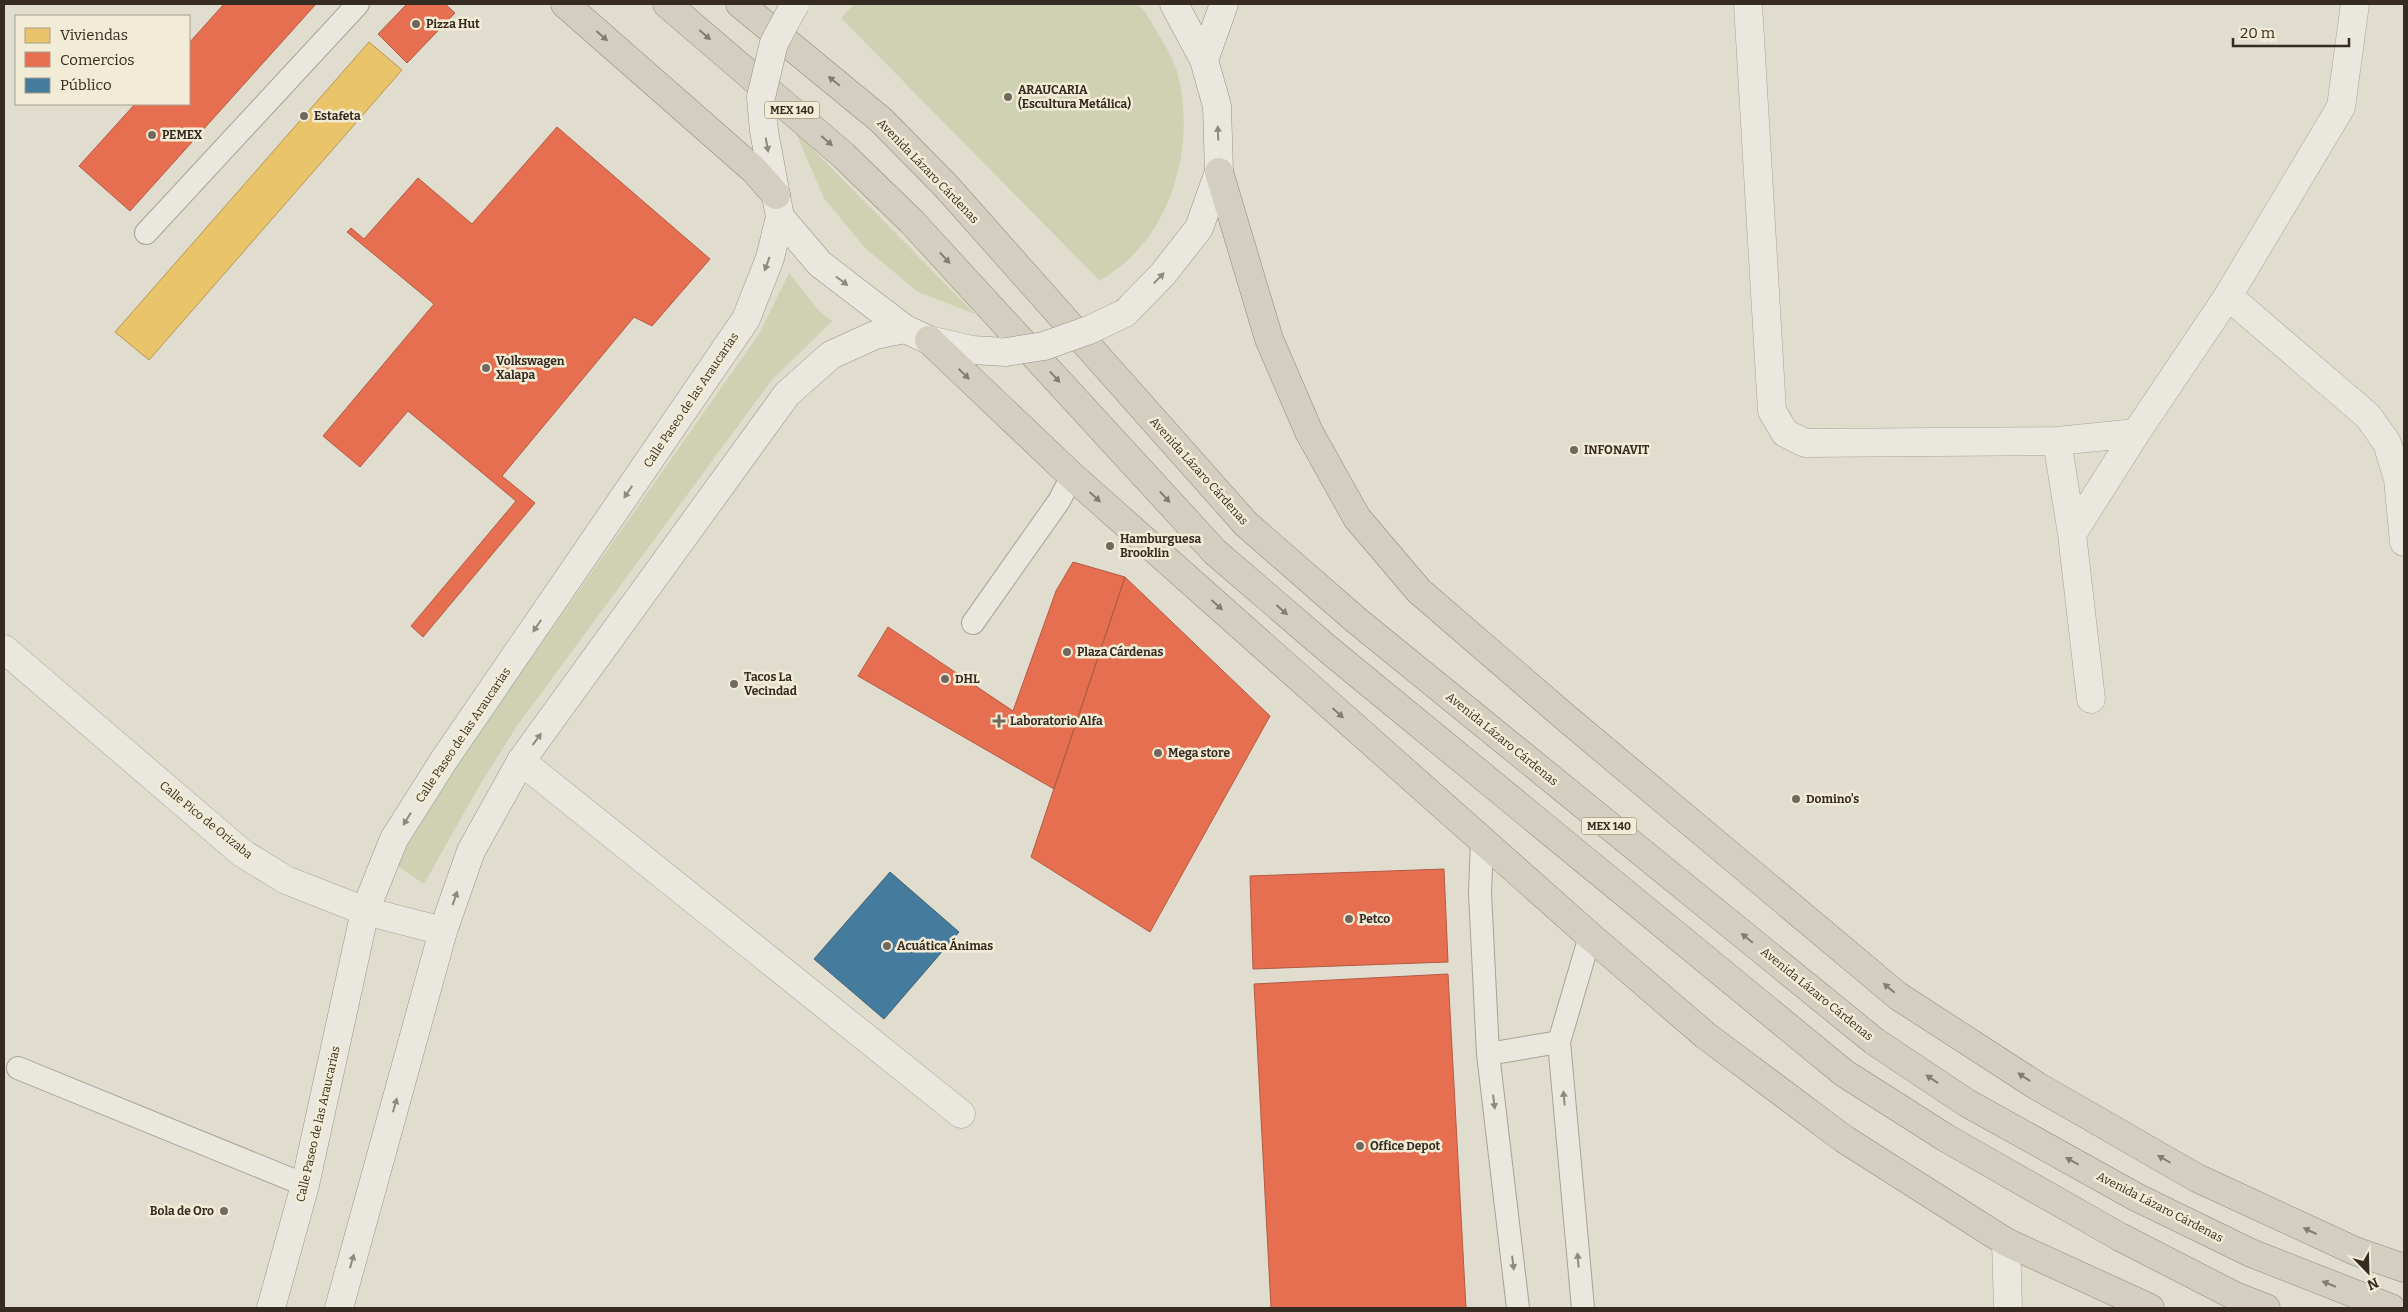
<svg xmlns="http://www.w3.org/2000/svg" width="2408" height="1312" viewBox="0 0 2408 1312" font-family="Bitter,serif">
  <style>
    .green { fill: #ced1b2 }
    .homes { fill: #e9c46a; stroke: #b39654 }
    .shops { fill: #e76f51; stroke: #b25b42 }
    .public { fill: #457b9d; stroke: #406378 }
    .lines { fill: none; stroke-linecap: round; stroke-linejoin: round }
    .lane-casing { stroke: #a7a297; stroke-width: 24 }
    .street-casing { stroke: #a7a297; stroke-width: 29 }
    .secondary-casing { stroke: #969287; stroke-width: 29 }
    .highway-casing { stroke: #8c887e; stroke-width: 29 }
    .lane { stroke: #eae7df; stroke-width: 22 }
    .street { stroke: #eae7df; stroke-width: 28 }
    .secondary { stroke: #eae7df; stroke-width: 28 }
    .highway { stroke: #d4cec0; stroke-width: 28 }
    .secondary-bridge-casing { stroke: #969287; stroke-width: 29; stroke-linecap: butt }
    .secondary-bridge { stroke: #eae7df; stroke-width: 28 }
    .oneway { fill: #847c70 }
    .oneway2 { fill: #908980 }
    .poi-dot { fill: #71695d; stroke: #f2ebd5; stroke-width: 2 }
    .labels { text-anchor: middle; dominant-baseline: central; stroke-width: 5; stroke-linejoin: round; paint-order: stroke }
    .shield { fill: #f2ebd5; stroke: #6e6556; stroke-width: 1 }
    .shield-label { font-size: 11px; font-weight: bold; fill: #352b20 }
    .poi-label { font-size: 12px; font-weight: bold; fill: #352b20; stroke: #f2ebd5; text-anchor: start }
    .street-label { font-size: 12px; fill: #352b20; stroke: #f2ebd5 }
  </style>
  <rect width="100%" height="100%" fill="#e1ddce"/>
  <path class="green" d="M854,4h282l8,6c10,18 27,42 33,61 17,61 2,138 -44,184 -9,10 -22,18 -33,26l-259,-263z
    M795,131l180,183 -57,-22 -53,-44 -41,-50z
    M789,273l30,38 13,10 -61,60 -254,345 -39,62 -54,96 -29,-20 53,-87 311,-443z"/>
  <path class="homes" d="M369,42l33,28 -253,290 -34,-28z"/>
  <path class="shops" d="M224,4h92l-186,207 -51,-45 56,-62h54v-61z
    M407,4h38l10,9 -48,50 -29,-29z
    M557,127l153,132 -58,67 -18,-9 -132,159 33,27 -112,134 -12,-11 105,-125 -108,-90 -48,56 -37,-31 111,-132 -87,-72 4,-4 13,11 54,-61 54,46z
    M1073,562l52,15 -71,212 -196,-113 30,-49 125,84 43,-120z
    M1125,577l145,139 -120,216 -119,-75z
    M1444,869l4,93 -195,7 -3,-93z
    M1448,974l18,334h-195l-17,-324z"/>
  <path class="public" d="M890,872l69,60 -75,87 -70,-60z"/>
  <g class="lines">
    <defs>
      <path id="lane" d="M146,233l212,-229
        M973,623l86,-122 13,-25
        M1482,841l-2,52 8,161 71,-12 31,-106
        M1559,1042l24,266
        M1488,1054l30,254
        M18,1068l287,117"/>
      <path id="street" d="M1748,4l24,407 13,22 20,10 252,-2 79,-8
        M2228,296l140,120 19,27 11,36 6,63
        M2057,441l15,93 19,165
        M2072,534l64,-101 92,-137 113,-189 14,-103
        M4,649l238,204 44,27 79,31 78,20
        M521,761l440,353
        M2006,1242l2,66"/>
      <path id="secondary" d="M1204,60l20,-56
        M761,97l3,34 16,86 40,47 85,65 24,11 43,10 34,2
        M1125,313l38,-39 36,-46 20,-56 -2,-66 -13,-46 -30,-56
        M271,1308l34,-123 60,-274 29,-72 50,-79 302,-441 24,-61 10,-41
        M339,1308l104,-377 28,-80 50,-90 266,-367 44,-39 44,-20 30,-6"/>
      <path id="highway" d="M565,4l189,166 22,25
        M667,4l176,151 69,67 303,330 114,98 515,423 102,65 174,99 115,59 31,12
        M740,4l141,116 65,66 300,338 110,96 518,421 93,62 169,94 115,56 140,55
        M1219,172l50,167 40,93 48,86 62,73 146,126 333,279 139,90 160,92 158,73 49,17
        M929,340l143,136 518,460 115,99 139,104 162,103 144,66"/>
    </defs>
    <use href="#lane" class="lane-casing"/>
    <use href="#street" class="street-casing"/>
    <use href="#secondary" class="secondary-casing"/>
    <use href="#highway" class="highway-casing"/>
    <use href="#lane" class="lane"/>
    <use href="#street" class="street"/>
    <use href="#secondary" class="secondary"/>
    <use href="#highway" class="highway"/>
    <defs>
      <path id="secondary-bridge" d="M761,97l13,-54 21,-39
        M1006,352l38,-6 45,-16 36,-17"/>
    </defs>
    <use href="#secondary-bridge" class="secondary-bridge-casing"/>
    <use href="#secondary-bridge" class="secondary-bridge"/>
  </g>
  <defs><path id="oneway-solid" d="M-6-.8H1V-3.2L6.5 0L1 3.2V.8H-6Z" transform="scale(1.25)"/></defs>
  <g class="oneway">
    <use href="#oneway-solid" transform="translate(705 35) rotate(41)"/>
    <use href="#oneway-solid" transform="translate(602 36) rotate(41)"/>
    <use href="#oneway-solid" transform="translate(834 81) rotate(-141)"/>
    <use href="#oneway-solid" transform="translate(827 141) rotate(41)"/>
    <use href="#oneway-solid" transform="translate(945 258) rotate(47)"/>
    <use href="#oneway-solid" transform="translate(964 374) rotate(44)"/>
    <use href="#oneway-solid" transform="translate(1055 377) rotate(47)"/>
    <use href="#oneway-solid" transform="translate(1095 497) rotate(42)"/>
    <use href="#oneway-solid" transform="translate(1165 497) rotate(47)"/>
    <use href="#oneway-solid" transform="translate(1217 605) rotate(42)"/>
    <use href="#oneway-solid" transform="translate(1282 610) rotate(41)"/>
    <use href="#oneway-solid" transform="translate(1338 713) rotate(42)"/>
    <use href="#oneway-solid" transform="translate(1747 938) rotate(-141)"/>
    <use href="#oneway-solid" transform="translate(1889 988) rotate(-140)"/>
    <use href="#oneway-solid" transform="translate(2024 1077) rotate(-147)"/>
    <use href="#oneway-solid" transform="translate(1932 1079) rotate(-146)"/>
    <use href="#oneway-solid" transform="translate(2164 1159) rotate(-150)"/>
    <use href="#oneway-solid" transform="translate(2072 1161) rotate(-151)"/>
    <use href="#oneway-solid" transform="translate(2310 1231) rotate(-155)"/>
    <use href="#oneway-solid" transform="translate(2329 1284) rotate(-158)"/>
  </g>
  <g class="oneway2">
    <use href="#oneway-solid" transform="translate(1218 133) rotate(-92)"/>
    <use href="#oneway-solid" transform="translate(767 145) rotate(80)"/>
    <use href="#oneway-solid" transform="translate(767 264) rotate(110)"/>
    <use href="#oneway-solid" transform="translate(1159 278) rotate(-46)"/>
    <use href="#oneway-solid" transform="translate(842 281) rotate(37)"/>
    <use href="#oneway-solid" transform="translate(628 492) rotate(124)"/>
    <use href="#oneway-solid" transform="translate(537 626) rotate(124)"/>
    <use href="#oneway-solid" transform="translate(537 739) rotate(-54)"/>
    <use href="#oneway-solid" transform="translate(407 819) rotate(122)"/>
    <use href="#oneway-solid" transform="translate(455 898) rotate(-71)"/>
    <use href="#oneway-solid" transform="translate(1564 1098) rotate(-95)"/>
    <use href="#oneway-solid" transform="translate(1494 1102) rotate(83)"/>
    <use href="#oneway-solid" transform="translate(395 1105) rotate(-74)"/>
    <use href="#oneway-solid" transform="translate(1578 1260) rotate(-95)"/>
    <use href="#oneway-solid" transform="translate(352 1261) rotate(-74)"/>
    <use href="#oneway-solid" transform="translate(1513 1263) rotate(83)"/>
  </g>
  <g class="poi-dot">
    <circle cx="416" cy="24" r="5"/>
    <circle cx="1008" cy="97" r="5"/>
    <circle cx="304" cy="116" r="5"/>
    <circle cx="152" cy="135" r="5"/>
    <circle cx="486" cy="368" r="5"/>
    <circle cx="1574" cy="450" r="5"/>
    <circle cx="1110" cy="546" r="5"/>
    <circle cx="1067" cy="652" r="5"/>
    <circle cx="945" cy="679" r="5"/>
    <circle cx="734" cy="684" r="5"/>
    <path d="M996.5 713.5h5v5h5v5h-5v5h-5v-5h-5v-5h5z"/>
    <circle cx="1158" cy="753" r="5"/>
    <circle cx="1796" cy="799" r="5"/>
    <circle cx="1349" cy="919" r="5"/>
    <circle cx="887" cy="946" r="5"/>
    <circle cx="1360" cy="1146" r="5"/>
    <circle cx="224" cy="1211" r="5"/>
  </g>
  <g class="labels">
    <g class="shield">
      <rect x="764.5" y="101.5" width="55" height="17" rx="4"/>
      <rect x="1581.5" y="817.5" width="55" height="17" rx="4"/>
    </g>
    <g class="shield-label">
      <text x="792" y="110">MEX 140</text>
      <text x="1609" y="826">MEX 140</text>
    </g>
    <g class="poi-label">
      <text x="426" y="24">Pizza Hut</text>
      <text x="1018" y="90">ARAUCARIA<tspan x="1018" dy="14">(Escultura Metálica)</tspan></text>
      <text x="314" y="116">Estafeta</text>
      <text x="162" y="135">PEMEX</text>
      <text x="496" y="361">Volkswagen<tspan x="496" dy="14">Xalapa</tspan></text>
      <text x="1584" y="450">INFONAVIT</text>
      <text x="1120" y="539">Hamburguesa<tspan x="1120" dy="14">Brooklin</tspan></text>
      <text x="1077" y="652">Plaza Cárdenas</text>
      <text x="744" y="677">Tacos La<tspan x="744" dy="14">Vecindad</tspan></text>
      <text x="955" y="679">DHL</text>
      <text x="1010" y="721">Laboratorio Alfa</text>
      <text x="1168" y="753">Mega store</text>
      <text x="1806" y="799">Domino's</text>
      <text x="1359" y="919">Petco</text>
      <text x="897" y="946">Acuática Ánimas</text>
      <text x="1370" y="1146">Office Depot</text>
      <text x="214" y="1211" text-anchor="end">Bola de Oro</text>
    </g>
    <g class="street-label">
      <text transform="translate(928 171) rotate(46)">Avenida Lázaro Cárdenas</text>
      <text transform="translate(691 400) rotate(-56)">Calle Paseo de las Araucarias</text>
      <text transform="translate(1199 471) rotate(48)">Avenida Lázaro Cárdenas</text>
      <text transform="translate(463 735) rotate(-56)">Calle Paseo de las Araucarias</text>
      <text transform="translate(1502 739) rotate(39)">Avenida Lázaro Cárdenas</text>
      <text transform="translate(206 820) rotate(39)">Calle Pico de Orizaba</text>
      <text transform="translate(1817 994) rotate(39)">Avenida Lázaro Cárdenas</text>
      <text transform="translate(318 1124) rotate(-77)">Calle Paseo de las Araucarias</text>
      <text transform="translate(2160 1207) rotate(27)">Avenida Lázaro Cárdenas</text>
    </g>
  </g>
  <rect width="2408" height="1312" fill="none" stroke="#352b20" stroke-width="10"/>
  <rect x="15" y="15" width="175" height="90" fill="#f2ebd5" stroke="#a69e8d"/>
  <rect x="25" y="28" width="25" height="15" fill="#e9c46a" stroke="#a69e8d"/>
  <text x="60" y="40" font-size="15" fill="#352b20">Viviendas</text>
  <rect x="25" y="52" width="25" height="15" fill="#e76f51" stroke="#a69e8d"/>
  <text x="60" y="65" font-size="15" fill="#352b20">Comercios</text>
  <rect x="25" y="78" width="25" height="15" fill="#457b9d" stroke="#a69e8d"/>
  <text x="60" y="90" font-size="15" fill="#352b20">Público</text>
  <g transform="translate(2368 1272) rotate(157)" stroke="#f2ebd5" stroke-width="4" paint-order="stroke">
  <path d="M0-4L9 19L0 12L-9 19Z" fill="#352b20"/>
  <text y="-8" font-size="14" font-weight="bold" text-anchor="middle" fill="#352b20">N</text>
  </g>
  <path d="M2233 38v8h116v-8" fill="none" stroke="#352b20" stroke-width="2.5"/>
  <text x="2240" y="38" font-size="15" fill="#352b20" stroke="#f2ebd5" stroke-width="4" paint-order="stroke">20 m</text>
</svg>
